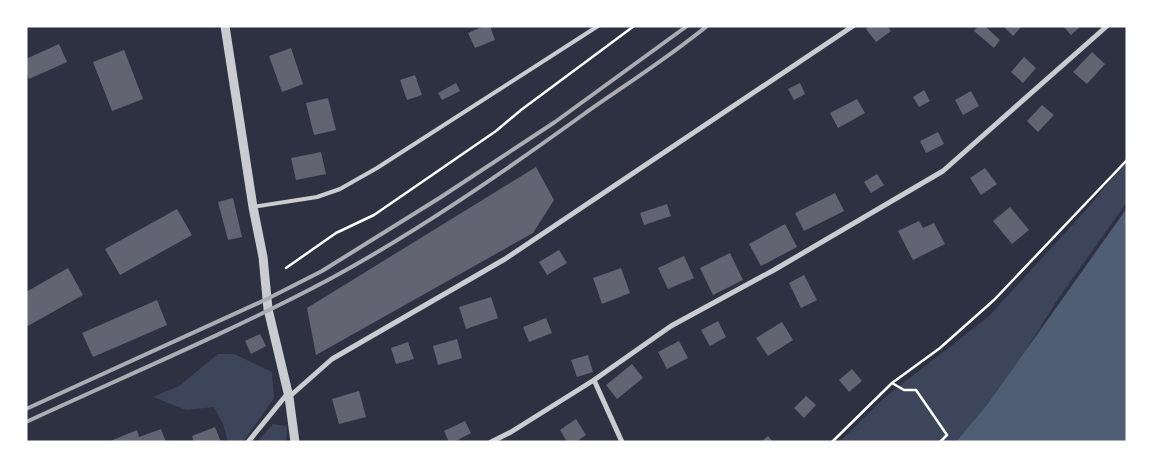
<svg xmlns="http://www.w3.org/2000/svg" width="1153" height="468" viewBox="0 0 1153 468" font-family="'Crimson Pro',serif">
  <style>
    .green { fill: #3c4559 }
    .water { fill: #4f5d75 }
    .building { fill: #626471 }
    .lines { fill: none; stroke-linecap: round; stroke-linejoin: round }
    .path { stroke: #fff; stroke-width: 2.5 }
    .service { stroke: #caccd0; stroke-width: 4 }
    .minor { stroke: #caccd0; stroke-width: 5 }
    .tertiary { stroke: #caccd0; stroke-width: 9 }
    .rail { stroke: #abadb3; stroke-width: 4 }
  </style>
  <rect width="100%" height="100%" fill="#2d3142"/>
  <path class="green" d="M1127,160v42l-69,97 -68,109 -32,34h-119l44,-43 105,-82 98,-107z
    M218,354h16l38,18 2,26 -31,44h-15l-5,-18 -9,-17 -28,3 -33,-13 26,-11z
    M273,424l14,2 -1,16h-29z"/>
  <path class="water" d="M1127,208v234h-171l31,-37z"/>
  <path class="building" d="M484,26h6l5,14 -20,8 -7,-15z
    M870,26h17l4,5 -15,11 -10,-13z
    M978,26h7l15,14 -6,8 -20,-17z
    M1003,26h19l-9,10z
    M1063,26h18l-10,9z
    M59,44l8,18 -38,17 -3,-7v-13z
    M291,48l12,36 -21,8 -13,-36z
    M124,50l19,49 -31,12 -19,-49z
    M1092,52l13,12 -18,20 -14,-12z
    M1024,57l12,11 -13,15 -12,-11z
    M415,75l7,20 -15,5 -7,-20z
    M456,83l4,8 -18,9 -4,-7z
    M800,83l5,11 -11,6 -6,-11z
    M924,90l6,11 -11,6 -6,-10z
    M971,91l8,15 -16,9 -8,-15z
    M328,98l8,32 -22,5 -8,-32z
    M857,99l8,14 -27,15 -8,-15z
    M1042,105l12,10 -16,17 -11,-11z
    M938,132l6,12 -18,9 -6,-12z
    M321,152l5,22 -30,6 -5,-22z
    M536,167l18,33 -21,33 -217,122 -9,-47z
    M985,168l12,16 -16,11 -11,-17z
    M877,174l7,11 -13,8 -7,-11z
    M835,193l9,18 -40,20 -9,-18z
    M233,198l9,39 -14,3 -10,-38z
    M667,204l4,12 -27,9 -4,-12z
    M1010,207l19,23 -17,14 -19,-23z
    M177,209l15,26 -72,40 -15,-26z
    M919,221l4,7 11,-5 11,21 -32,16 -15,-29z
    M785,224l12,23 -36,19 -12,-22z
    M559,250l8,13 -20,12 -8,-13z
    M730,253l13,27 -30,15 -13,-27z
    M684,256l10,22 -26,11 -10,-21z
    M68,268l15,27 -57,32v-35z
    M621,268l9,25 -28,11 -9,-26z
    M804,275l13,25 -16,8 -12,-25z
    M491,297l7,21 -32,11 -7,-22z
    M157,300l10,25 -74,32 -11,-24z
    M546,318l6,15 -23,9 -6,-15z
    M718,321l8,16 -16,9 -9,-16z
    M782,322l11,18 -25,16 -12,-18z
    M260,334l6,12 -15,8 -6,-13z
    M457,339l5,19 -24,7 -5,-19z
    M679,341l9,17 -21,11 -9,-17z
    M408,342l6,17 -18,5 -5,-16z
    M588,355l5,17 -16,5 -6,-17z
    M632,364l11,14 -26,21 -11,-14z
    M852,369l10,12 -13,11 -10,-12z
    M359,391l7,26 -27,7 -7,-25z
    M806,396l10,9 -12,13 -10,-10z
    M576,419l10,16 -10,7h-9l-7,-12z
    M465,421l6,12 -17,9h-5l-5,-11z
    M215,427l6,15h-27l-2,-6z
    M161,429l5,13h-58l29,-12 2,7z
    M768,436l5,6h-12z"/>
  <g class="lines">
    <path class="path" d="M286,268l50,-35 38,-18 122,-84 25,-21 113,-84
      M892,383l12,7h12l31,45 -7,7
      M832,442l60,-59 48,-35 54,-48 133,-140"/>
    <path class="service" d="M253,207l64,-10 23,-8 37,-21 221,-142"/>
    <path class="minor" d="M594,380l28,62
      M289,397l43,-38 173,-100 348,-233
      M248,442l40,-49
      M491,442l20,-10 83,-52 77,-54 103,-56 169,-99 164,-145"/>
    <path class="tertiary" d="M225,26l28,181 10,50 5,52 21,88 6,45"/>
    <path class="rail" d="M26,409l241,-110 55,-28 119,-74 114,-75 132,-96
      M26,422c101,-47 204,-90 302,-142 89,-48 174,-107 256,-166 41,-29 84,-56 123,-88"/>
  </g>
  <rect width="1153" height="468" fill="none" stroke="#ffffff" stroke-width="55"/>
</svg>
